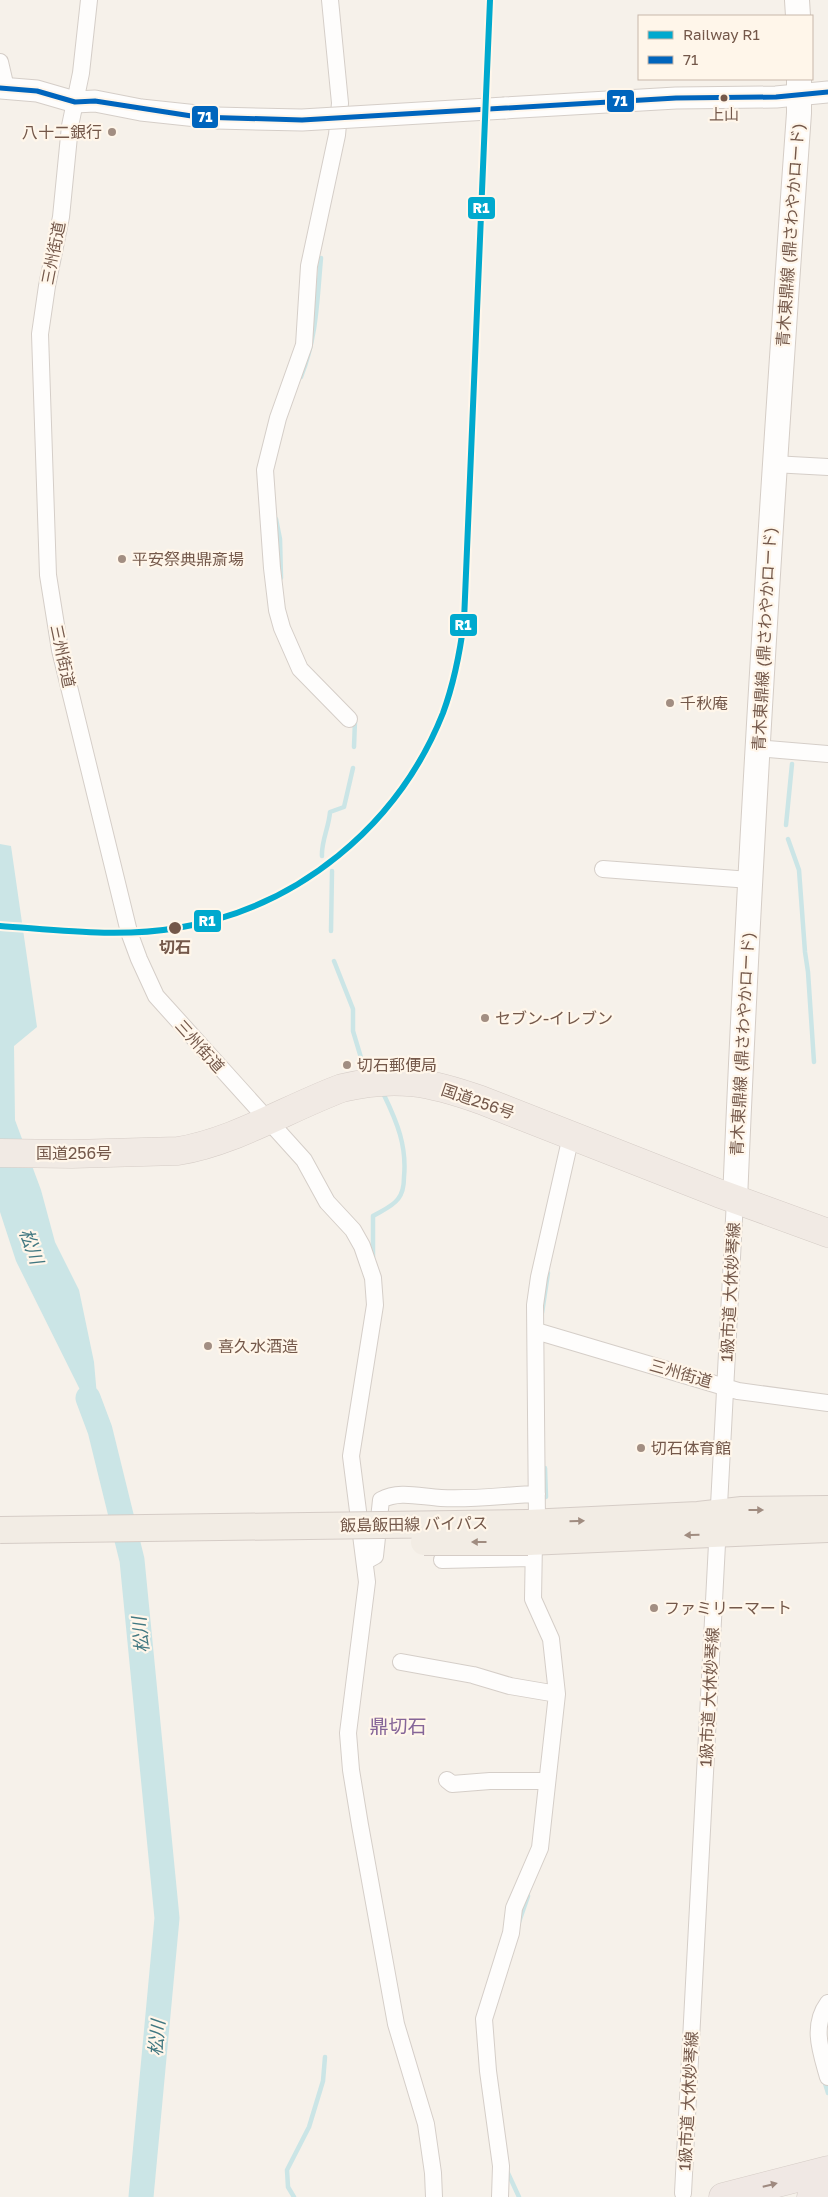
<svg xmlns="http://www.w3.org/2000/svg" width="828" height="2197" viewBox="0 0 828 2197" font-family="'Golos Text','Noto Sans JP',sans-serif">
  <style>
    .water { fill: #cbe5e6 }
    .lines { fill: none; stroke-linecap: round; stroke-linejoin: round }
    .stream { stroke: #cbe5e6; stroke-width: 4.5 }
    .river { stroke: #cbe5e6; stroke-width: 25 }
    .minor-casing { stroke: #d5cec8; stroke-width: 18 }
    .tertiary-casing { stroke: #d5cec8; stroke-width: 23 }
    .secondary-casing { stroke: #d5cdc6; stroke-width: 26 }
    .primary-casing { stroke: #d5ccc6; stroke-width: 28 }
    .trunk-casing { stroke: #d5ccc6; stroke-width: 29 }
    .motorway-casing { stroke: #d5ccc6; stroke-width: 29 }
    .minor { stroke: #fefdfc; stroke-width: 16 }
    .tertiary { stroke: #fefdfc; stroke-width: 21 }
    .secondary { stroke: #fefdfc; stroke-width: 24 }
    .primary { stroke: #f2ece4; stroke-width: 26 }
    .trunk { stroke: #f1eae4; stroke-width: 28 }
    .motorway { stroke: #f0e8e4; stroke-width: 28 }
    .tertiary-bridge-casing { stroke: #d5cec8; stroke-width: 23; stroke-linecap: butt }
    .primary-bridge-casing { stroke: #d5ccc6; stroke-width: 28; stroke-linecap: butt }
    .tertiary-bridge { stroke: #fefdfc; stroke-width: 21 }
    .primary-bridge { stroke: #f2ece4; stroke-width: 26 }
    .bus-1-casing { stroke: #fff6ea; stroke-width: 9 }
    .bus-1 { stroke: #0065bd; stroke-width: 5 }
    .rail-1-casing { stroke: #fff6ea; stroke-width: 10 }
    .rail-1 { stroke: #00a9ce; stroke-width: 6 }
    .oneway { fill: #a08c80 }
    .oneway2 { fill: #9f8a80 }
    .bus-dot { fill: #74584a; stroke: #fff6ea; stroke-width: 2 }
    .poi-dot { fill: #a28e82; stroke: #fff6ea; stroke-width: 2 }
    .labels { text-anchor: middle; dominant-baseline: central; stroke-width: 4.5; stroke-linejoin: round; paint-order: stroke }
    .bus-label { font-size: 15px; fill: #74584a; stroke: #fff6ea }
    .poi-label { font-size: 16px; fill: #74584a; stroke: #fff6ea; text-anchor: start }
    .street-label { font-size: 16px; fill: #74584a; stroke: #fff6ea }
    .stop-label { font-size: 16px; font-weight: bold; fill: #74584a; stroke: #fff6ea }
    .water-label { font-size: 18px; font-style: italic; fill: #407780; stroke: #fff6ea }
    .quarter-label { font-size: 19px; fill: #856598; stroke: #fff6ea }
    .line-badge { stroke: #fff6ea; stroke-width: 2 }
    .badge-label { font-size: 14px; text-anchor: middle; font-weight: bold; fill: #fff }
  </style>
  <rect width="100%" height="100%" fill="#f6f1ea"/>
  <path class="water" d="M0,844l11,2 26,181 -23,19 1,74 26,70 14,52 24,48 15,72 6,68 -84,-169 -16,-49z"/>
  <g class="lines">
    <path class="stream" d="M301,377c16,-41 16,-76 20,-119
      M276,519l4,20 1,39
      M354,747l1,-26
      M786,825l6,-61
      M788,839l11,31 6,82 3,20 6,90
      M322,856c-1,-14 7,-29 8,-44l14,-5 9,-39
      M331,931l1,-60
      M334,961l19,48v22l9,30
      M373,1257v-41c8,-5 19,-9 25,-17 5,-6 6,-15 6,-22 3,-31 -7,-55 -20,-82
      M542,1313l6,-40
      M545,1468l1,29
      M519,1922l9,-26
      M824,2080l4,13
      M507,2171l12,26
      M294,2197l-6,-10 -1,-17 22,-43 14,-46 2,-24"/>
    <path class="river" d="M88,1398l12,32 32,130 35,358 -26,279"/>
    <defs>
      <path id="minor" d="M89,0l-8,73 -11,53 -9,91 -14,69 -7,48 8,241 12,75 69,282 10,27 17,37 148,164 23,42 26,28 9,16 11,32 2,27 -24,151 16,126 -19,151 3,37 9,55 36,199 30,100 7,49 1,24
        M330,0l10,103 -3,32 -28,131 -5,79 -26,73 -13,52 7,98 5,42 5,18 18,41 49,50
        M0,62l6,26
        M773,464l55,3
        M757,748l71,6
        M603,869l147,11
        M536,1331l202,60 90,12
        M537,1522l-2,-217 4,-28 32,-141
        M442,1560l91,-2
        M366,1561l9,-5 6,-56c18,-10 40,-3 60,-2 32,2 65,-3 96,-4
        M401,1662l72,13 37,11 47,8
        M447,1780l5,4 38,-3h57
        M828,2003c-17,23 -7,49 0,74
        M683,2193l52,-993
        M500,2197l1,-31 -13,-95 -4,-52 27,-86 3,-25 26,-60 17,-154 -6,-55 -18,-40 1,-58"/>
      <path id="tertiary" d="M0,88l37,3 38,11 20,-1 46,9 75,8
        M505,108l171,-10 100,-1 52,-5"/>
      <path id="secondary" d="M797,0l1,16
        M735,1200c15,-363 38,-725 64,-1087v-34"/>
      <path id="primary" d="M528,1523l170,-8 44,-5 86,-1
        M528,1542l300,-13"/>
      <path id="trunk" d="M0,1153l72,1 106,-3c56,-9 110,-43 164,-63 54,-13 88,-6 139,12l237,93 110,40"/>
      <path id="motorway" d="M723,2197l105,-27
        M811,2197l17,-4"/>
    </defs>
    <use href="#minor" class="minor-casing"/>
    <use href="#tertiary" class="tertiary-casing"/>
    <use href="#secondary" class="secondary-casing"/>
    <use href="#primary" class="primary-casing"/>
    <use href="#trunk" class="trunk-casing"/>
    <use href="#motorway" class="motorway-casing"/>
    <use href="#minor" class="minor"/>
    <use href="#tertiary" class="tertiary"/>
    <use href="#secondary" class="secondary"/>
    <use href="#primary" class="primary"/>
    <use href="#trunk" class="trunk"/>
    <use href="#motorway" class="motorway"/>
    <defs>
      <path id="tertiary-bridge" d="M216,118l86,2 203,-12"/>
      <path id="primary-bridge" d="M0,1530l528,-7
        M424,1542h104"/>
    </defs>
    <use href="#tertiary-bridge" class="tertiary-bridge-casing"/>
    <use href="#primary-bridge" class="primary-bridge-casing"/>
    <use href="#tertiary-bridge" class="tertiary-bridge"/>
    <use href="#primary-bridge" class="primary-bridge"/>
    <defs>
      <path id="bus-1" d="M0,88l37,3 38,11 20,-1 103,16 104,3 374,-22 100,-1 52,-5"/>
    </defs>
    <use href="#bus-1" class="bus-1-casing"/>
    <use href="#bus-1" class="bus-1"/>
    <defs>
      <path id="rail-1" d="M0,926c58,4 119,12 177,2 120,-19 221,-102 266,-215 11,-30 17,-61 21,-92l26,-621"/>
    </defs>
    <use href="#rail-1" class="rail-1-casing"/>
    <use href="#rail-1" class="rail-1"/>
  </g>
  <defs><path id="oneway-solid" d="M-6-.8H1V-3.2L6.5 0L1 3.2V.8H-6Z" transform="scale(1.25)"/></defs>
  <g class="oneway">
    <use href="#oneway-solid" transform="translate(756 1510)"/>
    <use href="#oneway-solid" transform="translate(577 1521) rotate(-2)"/>
    <use href="#oneway-solid" transform="translate(692 1535) rotate(178)"/>
    <use href="#oneway-solid" transform="translate(479 1542) rotate(180)"/>
  </g>
  <use class="oneway2" href="#oneway-solid" transform="translate(770 2185) rotate(-14)"/>
  <g class="bus-dot">
    <circle cx="724" cy="98" r="4.5"/>
    <circle cx="175" cy="928" r="7"/>
  </g>
  <g class="poi-dot">
    <circle cx="112" cy="132" r="5"/>
    <circle cx="122" cy="559" r="5"/>
    <circle cx="670" cy="703" r="5"/>
    <circle cx="485" cy="1018" r="5"/>
    <circle cx="347" cy="1065" r="5"/>
    <circle cx="208" cy="1346" r="5"/>
    <circle cx="641" cy="1448" r="5"/>
    <circle cx="654" cy="1608" r="5"/>
  </g>
  <g class="labels">
    <g class="bus-label">
      <text x="724" y="114">上山</text>
    </g>
    <g class="poi-label">
      <text x="102" y="132" text-anchor="end">八十二銀行</text>
      <text x="132" y="559">平安祭典鼎斎場</text>
      <text x="680" y="703">千秋庵</text>
      <text x="495" y="1018">セブン-イレブン</text>
      <text x="357" y="1065">切石郵便局</text>
      <text x="218" y="1346">喜久水酒造</text>
      <text x="651" y="1448">切石体育館</text>
      <text x="664" y="1608">ファミリーマート</text>
    </g>
    <g class="street-label">
      <text transform="translate(790 235) rotate(-86)">青木東鼎線 (鼎さわやかロード)</text>
      <text transform="translate(53 253) rotate(-79)">三州街道</text>
      <text transform="translate(764 639) rotate(-87)">青木東鼎線 (鼎さわやかロード)</text>
      <text transform="translate(63 656) rotate(78)">三州街道</text>
      <text transform="translate(742 1044) rotate(-87)">青木東鼎線 (鼎さわやかロード)</text>
      <text transform="translate(200 1046) rotate(48)">三州街道</text>
      <text transform="translate(478 1101) rotate(19)">国道256号</text>
      <text x="74" y="1153">国道256号</text>
      <text transform="translate(730 1292) rotate(-87)">1級市道 大休妙琴線</text>
      <text transform="translate(681 1373) rotate(16)">三州街道</text>
      <text transform="translate(414 1524) rotate(-1)">飯島飯田線 バイパス</text>
      <text transform="translate(709 1697) rotate(-87)">1級市道 大休妙琴線</text>
      <text transform="translate(688 2101) rotate(-87)">1級市道 大休妙琴線</text>
    </g>
    <g class="stop-label">
      <text x="175" y="947">切石</text>
    </g>
    <g class="water-label">
      <text transform="translate(32 1246) rotate(70)">松川</text>
      <text transform="translate(140 1635) rotate(-96)">松川</text>
      <text transform="translate(156 2038) rotate(-85)">松川</text>
    </g>
    <g class="quarter-label">
      <text x="398" y="1725">鼎切石</text>
    </g>
  </g>
  <g class="line-badge">
    <rect x="606" y="89" width="29" height="24" rx="5" fill="#0065bd"/>
    <rect x="191" y="105" width="28" height="24" rx="5" fill="#0065bd"/>
    <rect x="467" y="196" width="29" height="24" rx="5" fill="#00a9ce"/>
    <rect x="449" y="613" width="29" height="24" rx="5" fill="#00a9ce"/>
    <rect x="193" y="909" width="29" height="24" rx="5" fill="#00a9ce"/>
  </g>
  <g class="badge-label">
    <text x="620" y="106">71</text>
    <text x="205" y="122">71</text>
    <text x="481" y="213">R1</text>
    <text x="463" y="630">R1</text>
    <text x="207" y="926">R1</text>
  </g>
  <rect x="638" y="15" width="175" height="65" fill="#fff6ea" stroke="#c7b7aa"/>
  <rect x="648" y="31" width="25" height="8" fill="#00a9ce" stroke="#c7b7aa"/>
  <text x="683" y="40" font-size="15" fill="#74584a">Railway R1</text>
  <rect x="648" y="56" width="25" height="8" fill="#0065bd" stroke="#c7b7aa"/>
  <text x="683" y="65" font-size="15" fill="#74584a">71</text>
</svg>
